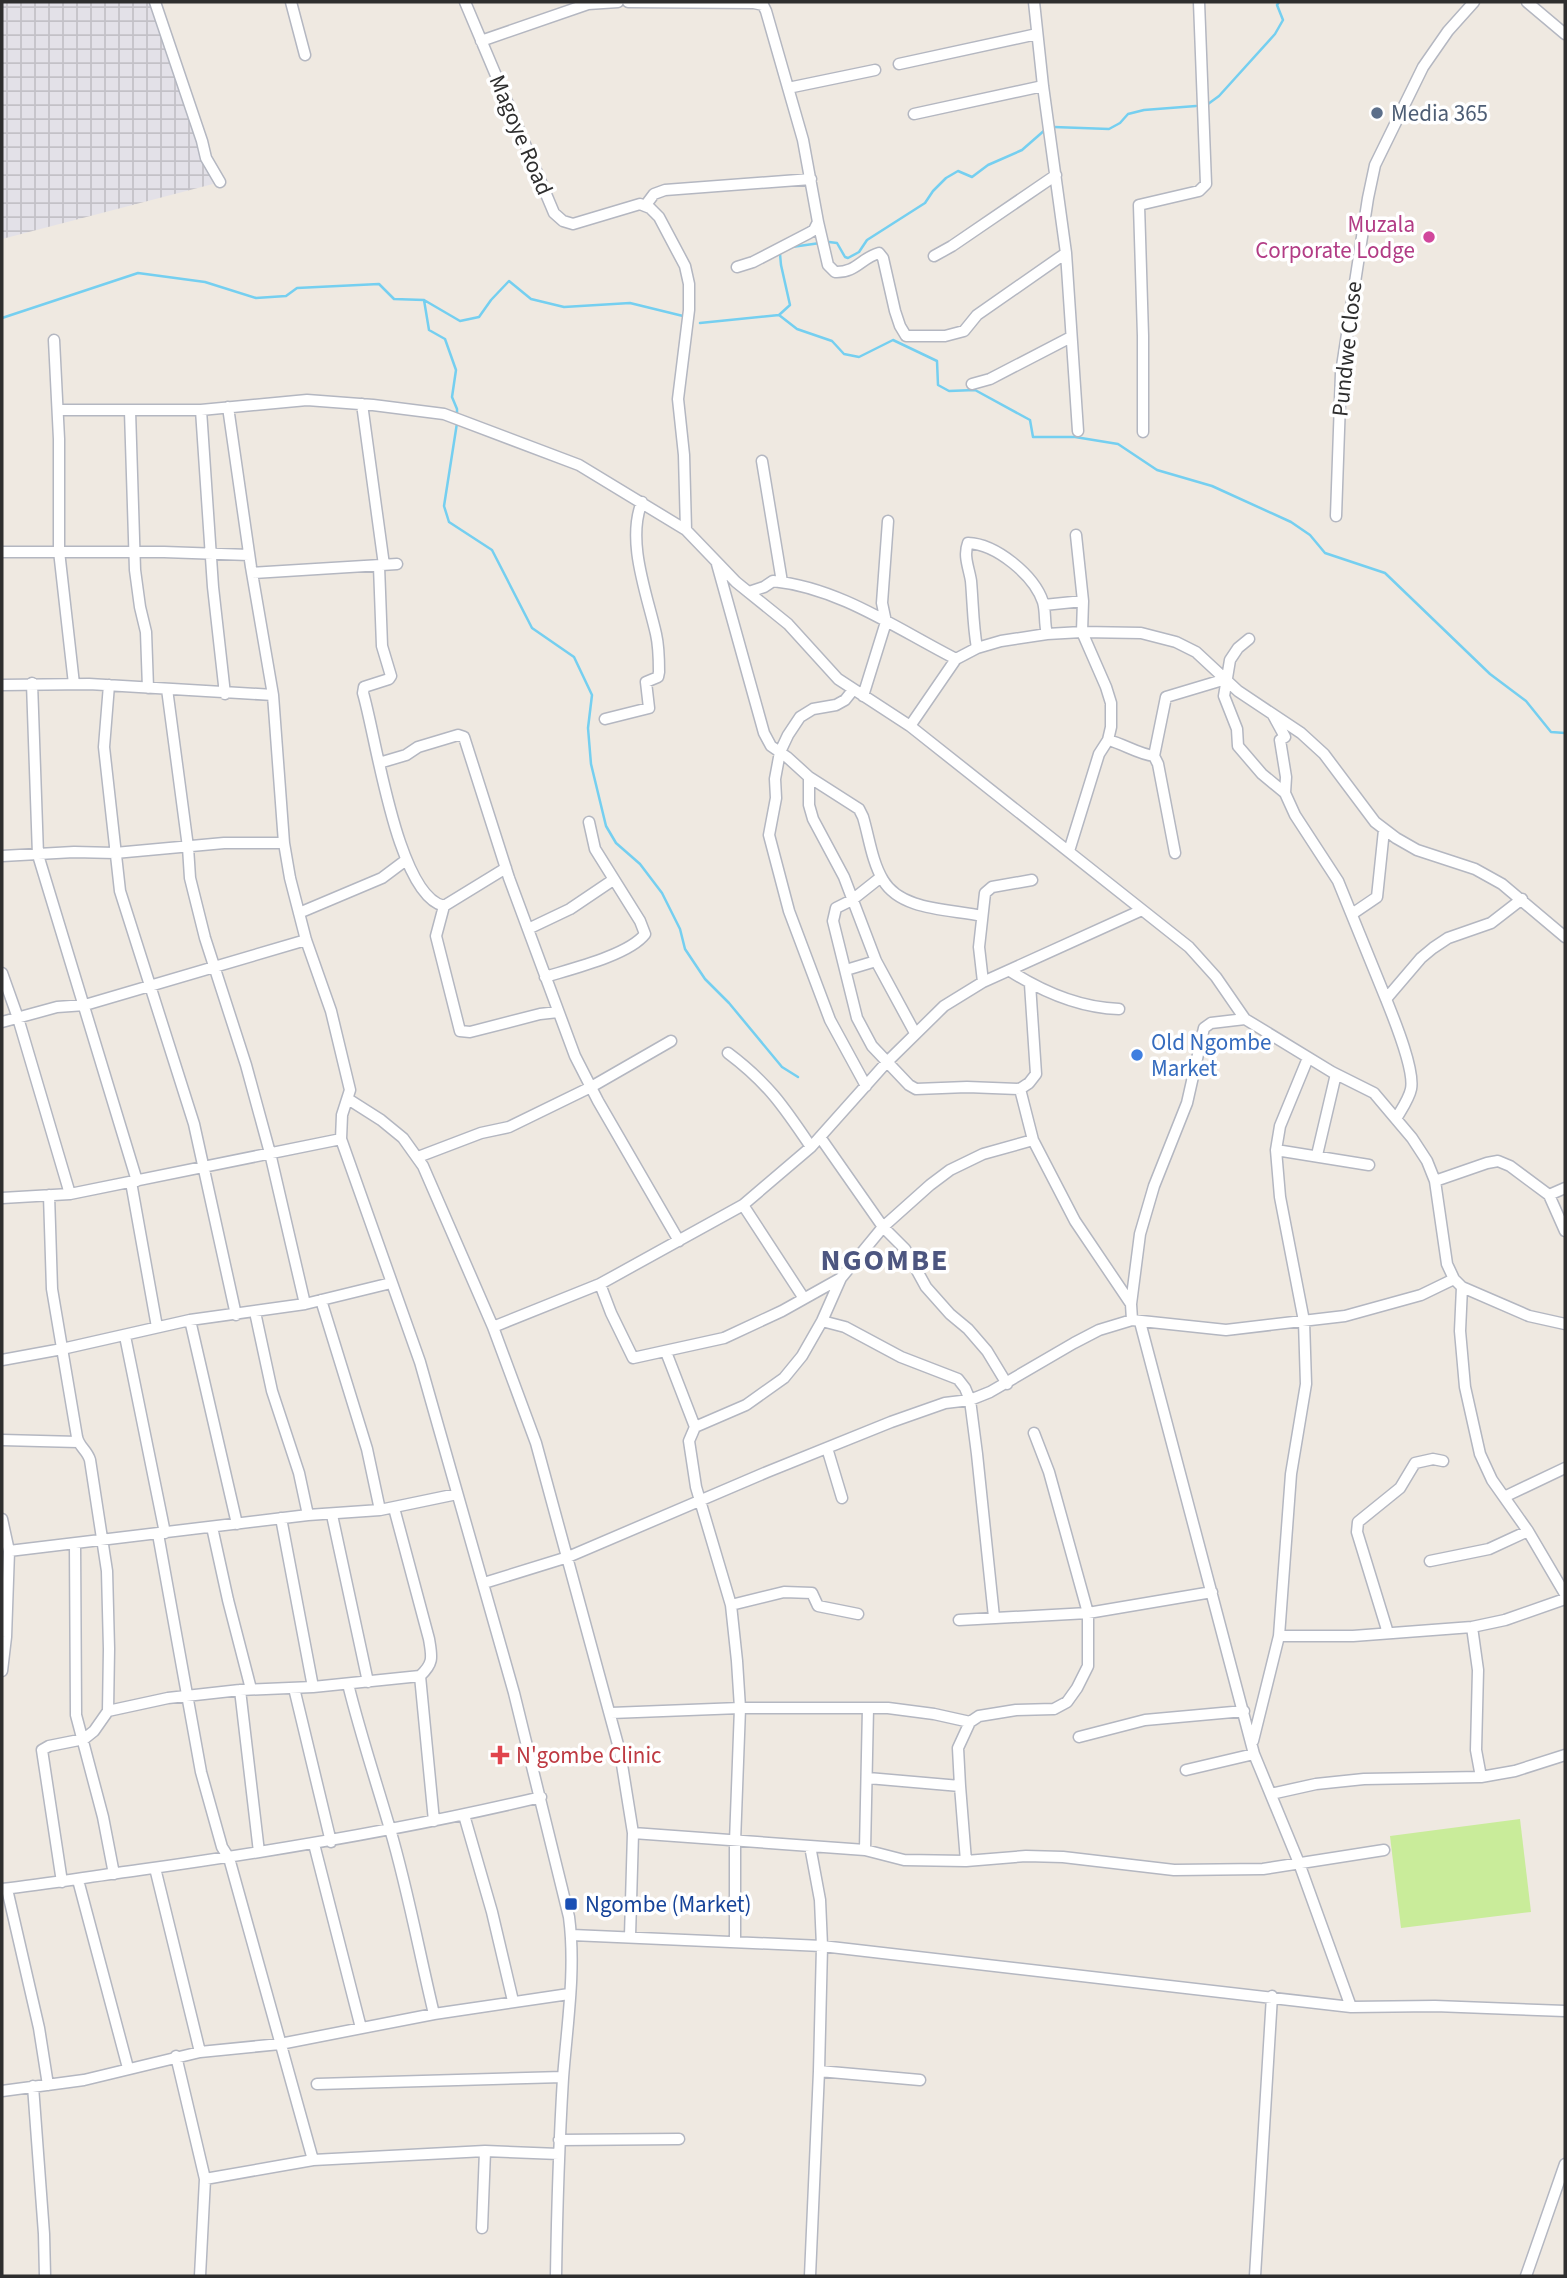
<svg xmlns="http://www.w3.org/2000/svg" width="1567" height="2278" viewBox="0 0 1567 2278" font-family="'Source Sans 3',sans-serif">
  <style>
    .industrial { fill: url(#industrial-grid) }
    .pitch { fill: #c9ec9a }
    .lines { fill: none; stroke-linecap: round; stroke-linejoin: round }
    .stream { stroke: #75cff0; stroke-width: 2.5 }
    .minor-casing { stroke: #b4b7c1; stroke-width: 13 }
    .minor { stroke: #fff; stroke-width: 10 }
    .service-dot { fill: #5c6f8a; stroke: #fff; stroke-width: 2.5 }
    .hotel-dot { fill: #d1479c; stroke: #fff; stroke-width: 2.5 }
    .shop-dot { fill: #3f7fe0; stroke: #fff; stroke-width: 2.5 }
    .health-dot { fill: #e0444e; stroke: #fff; stroke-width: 2.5 }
    .transit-dot { fill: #1a4fb4; stroke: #fff; stroke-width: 2.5 }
    .labels { text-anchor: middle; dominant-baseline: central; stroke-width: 7; stroke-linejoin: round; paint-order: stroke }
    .service-label { font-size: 23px; fill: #4e5e75; stroke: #fff; text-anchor: start }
    .street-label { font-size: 23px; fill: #2e2e2e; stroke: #fff }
    .hotel-label { font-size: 23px; fill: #b23c85; stroke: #fff; text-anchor: end }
    .shop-label { font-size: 23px; fill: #366cbe; stroke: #fff; text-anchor: start }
    .health-label { font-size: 23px; fill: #be3a42; stroke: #fff; text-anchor: start }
    .transit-label { font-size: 23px; fill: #164399; stroke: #fff; text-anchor: start }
    .district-label { font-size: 30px; font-weight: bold; letter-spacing: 2px; fill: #4d5680; stroke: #fff }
  </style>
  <defs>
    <pattern id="industrial-grid" width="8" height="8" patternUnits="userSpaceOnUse" patternTransform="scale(1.75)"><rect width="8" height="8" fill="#e3e1e8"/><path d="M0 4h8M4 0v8" fill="none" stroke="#c3c1c7"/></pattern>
  </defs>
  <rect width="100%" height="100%" fill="#efe9e1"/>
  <path class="industrial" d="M2,2h147l64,182 -211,55z"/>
  <path class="pitch" d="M1520,1819l11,93 -130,16 -11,-92z"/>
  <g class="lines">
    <path class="stream" d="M1208,104l11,-8 56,-62 8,-14 -6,-15 2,-3
      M1054,127l55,2 11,-6 8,-9 16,-4 52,-4
      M829,242l8,1 8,14 3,1 11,-6 8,-12 58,-37 8,-12 13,-13 12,-7 14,6 16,-12 34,-15 24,-21
      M792,247l28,-4
      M424,300l5,30 16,9 11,31 -4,27 5,12v7
      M779,315l11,-10 -9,-40 -1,-11
      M2,318l136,-45 67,9 51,16 30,-2 11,-8 82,-4 15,15 30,1 36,21 19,-4 12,-17 18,-19 22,18 33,8 66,-4 53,13
      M700,323l79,-8 18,14 35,12 12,13 15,3 34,-17 44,21 1,24 11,6 26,-1 55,30 3,17h42l43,7 39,26 55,16 79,36 19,13 15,18 60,20 105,101 36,27 25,31 14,1
      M457,423l-13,83 5,16 43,28 40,78 42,29 18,38 -4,33 3,36 15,62 10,17 24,21 22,29 18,36 5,20 20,30 24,24 53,64 16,10"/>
    <defs>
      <path id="minor" d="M155,2l47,139 4,17 14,24
        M291,2l14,53
        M465,2l89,211 9,8 10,3 67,-20 10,4 9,9 26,49 4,18v26l-11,89 6,56 2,75
        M628,2l126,1 9,2 3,6 37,129 15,82 -4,8 -5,3 -56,29 -16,5
        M1034,2l9,84 23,167 12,178
        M1527,2l38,32
        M481,41l107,-37 30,-2
        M899,64l138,-30
        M788,88l87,-18
        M914,114l129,-28
        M645,206l9,-12 11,-4 146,-11
        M818,222l10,43 7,7c21,1 26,-14 44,-19l4,5 12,53 5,15 6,10h39l19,-5 13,-16 89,-62
        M934,256l18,-10 104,-71
        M54,340l5,99v112l15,133
        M972,384l18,-5 81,-42
        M362,404l22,161
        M228,407l23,160 22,128 11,148 6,35 16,62 25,71 19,79 -8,25 -1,24 79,223 94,331 55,224c7,53 -2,108 -6,161 -4,66 -6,132 -7,198
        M58,410h143l106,-10 66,5 71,9 135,51 107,65 50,52 52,42 50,55 72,47 279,221 27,30 29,42 87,53 42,21 38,45 15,23 8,20 12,83 7,15 8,8 67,29 36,8
        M201,410l12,177 12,107
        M130,411l5,159 5,37 6,25 2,56
        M1143,432v-96l-4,-131 60,-14 7,-7 -7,-182
        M762,461l20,121
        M1336,516l5,-143 27,-175 7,-33 48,-98 25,-36 26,-29
        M2,552h162l85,3
        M717,564l47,169 7,13 16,11 22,20 50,32 4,8c6,20 9,45 20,63 18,31 67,29 99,36
        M379,566l3,80 9,30 -2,3 -25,8 -1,6c13,43 34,203 81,213l62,-38
        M252,573l145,-9
        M749,592l15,-5 9,-6c67,7 124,48 183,78
        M1044,605l39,-4
        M1249,639l-11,9 -8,12 -6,36 13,33 1,17 24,28 23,19 10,22 43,66 48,118
        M977,648c-4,-22 -4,-44 -6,-67 -2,-13 -8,-25 -3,-38 28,1 66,32 75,59 3,10 1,21 4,32
        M32,683l6,172 99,326
        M2,685l87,-1 184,11
        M109,685l-5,62 16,144 74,233 42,191
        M167,689l21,158 2,31 15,60 41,127 24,88 35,151
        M853,690l-8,10 -9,5 -23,4 -13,8 -12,18 -8,17 -5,27 1,19 -7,37 20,76 41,109 36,66
        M863,696l23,-74 -4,-19 6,-82
        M1273,715l12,22 -5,3 6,37 -1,16
        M605,719l44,-11 -3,-26 12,-5 1,-5c0,-12 0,-25 -3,-38 -9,-40 -30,-93 -14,-132
        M910,726l46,-67 21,-11 24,-7 46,-7 35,-2 59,1 35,9 20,10 42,39 63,42 23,21 51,68 21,16 21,12 58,19 27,15 63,53
        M1108,740c16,4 30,14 46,16l4,8 17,89
        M1154,756l12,-59 60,-18
        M379,763l27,-8 12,-8 40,-12 6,2 45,141 66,178 23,45 81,140
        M809,777v28l4,14 31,58 32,84 39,72
        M1069,851l30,-97 9,-14 3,-13v-24l-5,-16 -24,-55 1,-31 -7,-66
        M2,856l72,-4 41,1 109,-10h60
        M881,877l-29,23 -16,8 -3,13 24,97 15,28 37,39 7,4 51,-2 53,2
        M444,906l-8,30 24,95 10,1 70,-18 18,-2
        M299,913l83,-35 24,-18
        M1352,914l25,-17 7,-67
        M528,929l42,-20 43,-29
        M846,970l30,-9
        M1010,971c33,21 71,37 109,38
        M2,973l16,45 52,176
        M545,977c26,-8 84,-22 100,-43l-5,-13 -45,-72 -6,-27
        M983,982l-4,-35 6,-54 7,-6 40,-7
        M1030,984l6,90 -7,9 -9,6 13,51
        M2,1022l55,-15 28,-2 221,-65
        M728,1053c40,30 56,54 83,94
        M348,1099l33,21 22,18 20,28 70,161 43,116 84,309 13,81 -3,103
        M1396,1119c5,-9 13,-20 15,-30 4,-19 -17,-70 -25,-90l35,-41 12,-10 15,-10 43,-15 31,-24
        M820,1137l63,90 22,22 21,38 24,27 18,15 19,22 20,33
        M1276,1150l93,15
        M1317,1155l19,-81
        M418,1157l63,-24 28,-6 82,-40 80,-46
        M1435,1181l52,-18 11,-2 12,5 39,29 16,36
        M131,1182l26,145
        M49,1195l3,94 25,148c2,10 10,13 13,23l17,111 2,78 -1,62 -14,20 -10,8 -35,7 -7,4 20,132
        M1549,1195l16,-7
        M2,1198l68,-4 271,-55
        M743,1205l60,92
        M600,1284l11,29 22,45 91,-20 58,-27 59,-33 42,-51 47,-42 20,-15 33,-16 50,-14 42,81 56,83 1,16
        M1462,1287l-2,44 5,56 15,67 12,26 36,51 37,63
        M321,1300l46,149 13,61
        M1131,1304l9,-70 14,-48 33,-83 17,-75 7,-5 34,-4
        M255,1312l17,79 27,82 9,42
        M190,1320l47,204
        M822,1321l23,6 56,30 57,22 7,9 5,12 7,54 17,163
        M1140,1322l114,432 45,109 52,144
        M493,1327l107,-43 143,-79 68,-58 75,-84 58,-57 39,-24 159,-72
        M125,1336l40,197
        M666,1352l29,75
        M2,1360l60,-11 128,-29 115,-16 86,-21
        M2,1440l76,2
        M827,1448l15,50
        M1504,1497l61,-29
        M332,1515l36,167
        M281,1518l32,169
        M2,1519l7,32 -3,86 -4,34
        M212,1527l16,73 23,89
        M158,1534l43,238 21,75 7,11 84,302
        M75,1544l1,171 27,102 11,57
        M9,1551l299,-36 72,-5 77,-16
        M1430,1561l59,-12 39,-18
        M484,1583l84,-26 199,-85 124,-50 54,-19 25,-3 20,-8 84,-49 25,-13 33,-10 94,10 119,-14 76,-21 33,-16
        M731,1605l53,-13 28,1 6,13 40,8
        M959,1620l129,-7 124,-21
        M1472,1627l6,43 -2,80 5,27
        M1388,1633l-31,-101 1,-10 42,-34 15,-25 18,-4 10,2
        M1279,1636h74l119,-9 33,-7 60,-21
        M420,1676l14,145
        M348,1684c12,49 28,97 42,145 18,61 29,123 44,185
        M294,1688l37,154
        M108,1711l60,-13 72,-8
        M611,1713l129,-5h148l46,6 36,8
        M1079,1737l66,-17 99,-9
        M1253,1741l26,-105 12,-162 15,-90 -2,-63 -24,-124 -4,-47 4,-24 28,-68
        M1186,1770l68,-16
        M868,1778l92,8 6,75
        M960,1786l-2,-38 12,-26 9,-6 37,-6 38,-1 13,-7 10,-14 11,-22v-53l-39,-141 -15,-39
        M1271,1794l45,-10 48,-5 117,-2 34,-6 50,-16
        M464,1815l28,97 21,89
        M633,1833l232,17 39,10 62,1 60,-5 37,1 111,13 89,-1 121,-19
        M314,1844l47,184
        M865,1850l3,-142
        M259,1852l-19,-162 73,-3 107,-11c14,-13 12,-19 9,-37l-35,-131
        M155,1868l45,184
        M78,1880l50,188
        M2,1889c46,-5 91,-13 137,-19 136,-19 268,-41 402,-73
        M7,1889l32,139 9,57
        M572,1935l250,11 529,61 84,-1 130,5
        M735,1942v-100l5,-134 -3,-47 -6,-56 -35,-118 -7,-46 6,-14 51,-22 38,-27 18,-22 20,-35 19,-43
        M176,2056l29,123 -5,97
        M819,2071l101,9
        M317,2084l246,-7
        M33,2086l11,148 1,42
        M2,2091l82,-11 116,-28 80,-8 154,-30 135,-20
        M559,2140l120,-1
        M205,2179l108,-19 172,-9 74,3
        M482,2228l3,-77
        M810,2276l9,-205 3,-125 -2,-46 -10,-54
        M1255,2276l17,-280
        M1526,2276l39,-112"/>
    </defs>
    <use href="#minor" class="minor-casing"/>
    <use href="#minor" class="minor"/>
  </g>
  <circle class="service-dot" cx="1377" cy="113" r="7"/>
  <circle class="hotel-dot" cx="1429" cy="237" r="7"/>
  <circle class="shop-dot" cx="1137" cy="1055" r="7"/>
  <path class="health-dot" d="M496.5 1744.5h7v7h7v7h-7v7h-7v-7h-7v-7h7z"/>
  <rect class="transit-dot" x="564" y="1897" width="14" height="14" rx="3.5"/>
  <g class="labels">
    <g class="service-label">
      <text x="1391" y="113">Media 365</text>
    </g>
    <g class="street-label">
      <text transform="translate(521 135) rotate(67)">Magoye Road</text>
      <text transform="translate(1347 349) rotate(-84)">Pundwe Close</text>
    </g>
    <g class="hotel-label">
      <text x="1415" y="224">Muzala<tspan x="1415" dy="26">Corporate Lodge</tspan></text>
    </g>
    <g class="shop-label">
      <text x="1151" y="1042">Old Ngombe<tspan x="1151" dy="26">Market</tspan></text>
    </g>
    <g class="health-label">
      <text x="516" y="1755">N'gombe Clinic</text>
    </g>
    <g class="transit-label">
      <text x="585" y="1904">Ngombe (Market)</text>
    </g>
    <g class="district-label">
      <text x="885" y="1260">NGOMBE</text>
    </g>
  </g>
  <rect width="1567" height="2278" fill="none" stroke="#2e2e2e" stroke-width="7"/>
</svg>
